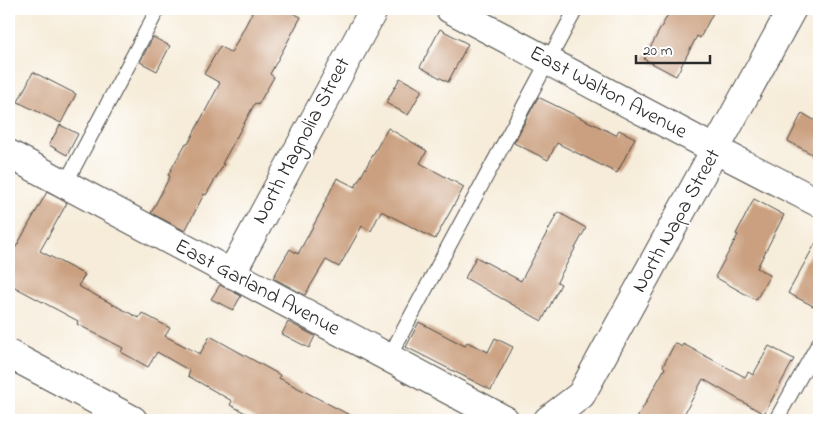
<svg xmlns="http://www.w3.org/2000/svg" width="828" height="429" viewBox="0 0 828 429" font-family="'Indie Flower',sans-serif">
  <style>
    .building { fill: #cba080 }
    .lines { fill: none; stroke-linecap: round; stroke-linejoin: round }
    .service-casing { stroke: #494845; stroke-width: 16 }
    .minor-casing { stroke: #494845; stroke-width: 30 }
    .tertiary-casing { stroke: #494845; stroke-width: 30 }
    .service { stroke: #fff; stroke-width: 14 }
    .minor { stroke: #fff; stroke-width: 28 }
    .tertiary { stroke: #fff; stroke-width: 28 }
    .labels { text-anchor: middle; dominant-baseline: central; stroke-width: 4; stroke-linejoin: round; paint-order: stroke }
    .street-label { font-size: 21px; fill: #2b2b2b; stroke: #fff }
  </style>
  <rect width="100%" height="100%" fill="#fff"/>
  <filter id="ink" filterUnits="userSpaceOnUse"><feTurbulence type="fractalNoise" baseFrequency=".02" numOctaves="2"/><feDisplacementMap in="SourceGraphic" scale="10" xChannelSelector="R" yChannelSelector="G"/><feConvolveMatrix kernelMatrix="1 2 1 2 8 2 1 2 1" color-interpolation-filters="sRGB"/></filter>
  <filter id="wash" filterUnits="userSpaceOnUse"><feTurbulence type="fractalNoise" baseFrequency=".0096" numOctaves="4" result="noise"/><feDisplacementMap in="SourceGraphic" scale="20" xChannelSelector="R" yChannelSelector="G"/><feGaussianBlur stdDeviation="1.12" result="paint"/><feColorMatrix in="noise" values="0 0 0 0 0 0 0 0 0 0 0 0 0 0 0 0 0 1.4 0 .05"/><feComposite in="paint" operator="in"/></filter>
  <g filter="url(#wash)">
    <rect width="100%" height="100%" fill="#f6ecd9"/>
    <g id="blocks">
      <path class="building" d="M254,9h31l16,8 -31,57 4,3 -16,28 -3,-2 -33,61h2l-18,31 -2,-1 -19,37 -34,-18 19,-37 -2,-1 18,-32 2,1 32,-61 -16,-9 16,-28 11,7z
        M671,9h44l-15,29 -3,-2 -21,40 -32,-17z
        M440,29l28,15 -20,38 -28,-15z
        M153,37l17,9 -13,25 -17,-9z
        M33,72l43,22 -15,29 -43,-21z
        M400,78l22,12 -14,25 -22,-12z
        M538,97l78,38 3,-5 16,8 -18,35 -60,-30 -9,17 -34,-17z
        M802,113l17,10v35l-31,-17z
        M60,125l18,9 -11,21 -18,-10z
        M388,128l39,23 -7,12 44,24 -29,52 -54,-28 -10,20 -9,-5 -23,41 -13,-7 -21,35 -32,-17 17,-29 8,5 26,-48h-1l14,-28 18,9z
        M47,192l20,11 -27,48 45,24 -7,11 61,32 3,-5 28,15 -5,8 35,18 10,-18 70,39 -1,3 80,42h-100l-29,-15 2,-4 -44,-25 2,-5 -33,-19 -9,15 -27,-15 2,-4 -46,-24 1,-3 -69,-37v-41l7,4z
        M754,199l30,16 -27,53 13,7 -14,25 -41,-23 23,-42 -2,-1z
        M558,212l28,16 -29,54 4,2 -19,37 -77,-43 11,-21 45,24z
        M819,237v72l-31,-16z
        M220,285l21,11 -8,14 -22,-11z
        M288,322l27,14 -6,12 -27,-14z
        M419,322l46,24 2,-4 21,10 7,-14 18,9 -22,43 -85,-43z
        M675,343l7,4 1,-3 62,33 3,-5 5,3 16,-29 25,13 -30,55 -61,-35 -22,41h-45l29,-52 -2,-2z"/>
    </g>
  </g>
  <g filter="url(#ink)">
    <use href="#blocks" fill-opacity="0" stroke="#494845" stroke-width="1"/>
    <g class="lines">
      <defs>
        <path id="service" d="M65,184l93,-175
          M388,359l188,-350
          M776,420l43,-77"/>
        <path id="minor" d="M450,9l266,141 103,53
          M9,154l496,266
          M231,274l143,-265
          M548,420l33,-25 211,-386"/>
        <path id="tertiary" d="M9,354l124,66"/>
      </defs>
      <use href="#service" class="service-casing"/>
      <use href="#minor" class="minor-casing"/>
      <use href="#tertiary" class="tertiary-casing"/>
      <use href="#service" class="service"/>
      <use href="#minor" class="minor"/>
      <use href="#tertiary" class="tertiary"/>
    </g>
  </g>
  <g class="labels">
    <g class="street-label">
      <text transform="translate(608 93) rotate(28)">East Walton Avenue</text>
      <text transform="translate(302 141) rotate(-62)">North Magnolia Street</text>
      <text transform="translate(677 221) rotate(-61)">North Napa Street</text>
      <text transform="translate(257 288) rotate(28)">East Garland Avenue</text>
    </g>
  </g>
  <rect width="828" height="429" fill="none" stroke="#fff" stroke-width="30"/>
  <path d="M636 55v8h74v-8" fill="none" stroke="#2b2b2b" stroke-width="2.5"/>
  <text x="643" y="55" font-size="15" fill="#2b2b2b" stroke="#ffffff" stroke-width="4" paint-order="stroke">20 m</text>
</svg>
